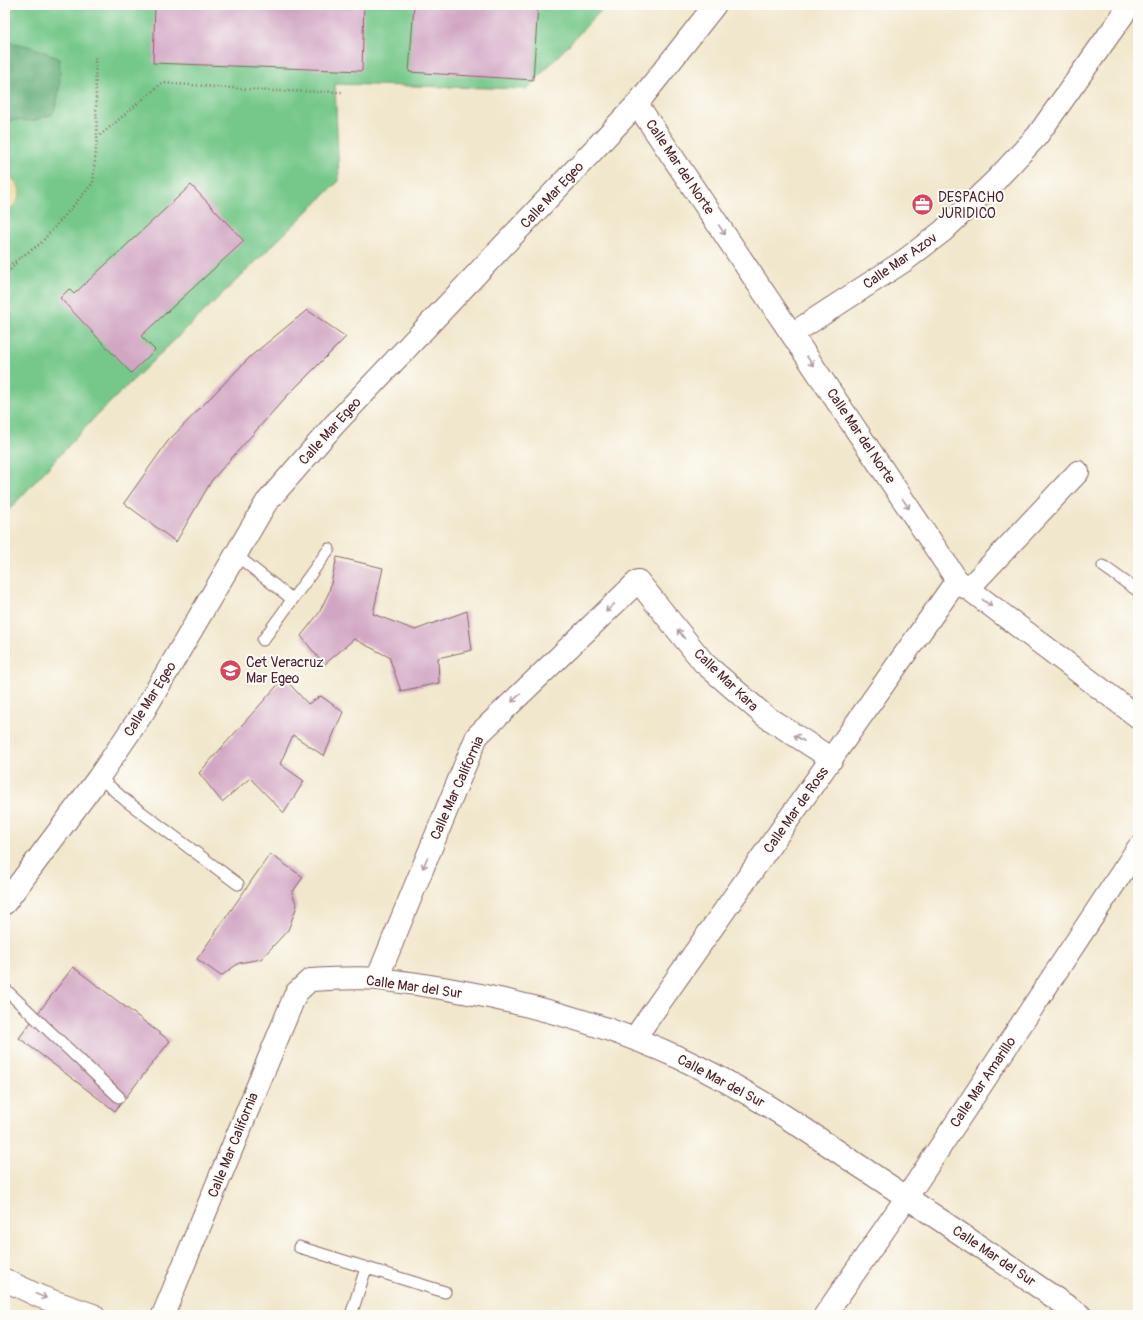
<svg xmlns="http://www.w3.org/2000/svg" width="1143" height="1320" viewBox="0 0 1143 1320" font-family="Pangolin,sans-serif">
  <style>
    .green { fill: #76c88a; stroke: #60745a }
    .forest { fill: #60ac76; stroke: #556650 }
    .sand { fill: #eeda9e; stroke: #9c7c64 }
    .building { fill: #d1a6c3 }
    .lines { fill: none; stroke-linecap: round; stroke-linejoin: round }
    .lane-casing { stroke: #846563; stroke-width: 13 }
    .street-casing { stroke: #846563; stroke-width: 24 }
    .path { stroke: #846563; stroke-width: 2.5; stroke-dasharray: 1 3; stroke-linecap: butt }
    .lane { stroke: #fff; stroke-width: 11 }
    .street { stroke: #fff; stroke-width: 22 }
    .oneway { stroke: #ae9aa0 }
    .labels { text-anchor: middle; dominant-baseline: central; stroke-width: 4; stroke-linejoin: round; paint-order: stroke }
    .street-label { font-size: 14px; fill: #4a1f2b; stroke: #fdfcf7 }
    .poi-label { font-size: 14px; fill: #4a1f2b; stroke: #fdfcf7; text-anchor: start }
  </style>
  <rect width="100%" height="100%" fill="#fdfcf7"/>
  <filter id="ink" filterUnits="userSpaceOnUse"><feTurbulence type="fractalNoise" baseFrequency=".025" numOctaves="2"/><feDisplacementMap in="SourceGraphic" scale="8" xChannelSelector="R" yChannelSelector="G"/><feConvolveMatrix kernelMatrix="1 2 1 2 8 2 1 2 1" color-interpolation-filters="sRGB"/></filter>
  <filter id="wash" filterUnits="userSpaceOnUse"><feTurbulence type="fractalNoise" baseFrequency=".012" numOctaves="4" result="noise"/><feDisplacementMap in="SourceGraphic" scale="16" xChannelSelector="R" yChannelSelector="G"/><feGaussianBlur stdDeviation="0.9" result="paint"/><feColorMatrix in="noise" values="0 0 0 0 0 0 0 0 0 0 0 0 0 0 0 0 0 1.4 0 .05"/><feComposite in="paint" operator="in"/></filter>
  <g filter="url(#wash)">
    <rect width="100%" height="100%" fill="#f1e7cc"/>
    <path class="green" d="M5,5h601l-79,84 -192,-5 4,97 -242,234 -92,99z"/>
    <path class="forest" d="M5,42c20,2 36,7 54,17 2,20 1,36 -6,55l-20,7 -28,-1z"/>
    <path class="sand" d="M5,176c20,5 19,28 0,35z"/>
    <g id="blocks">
      <path class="building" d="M155,5h209l-2,66 -209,-8z
        M414,5h124l-5,75 -124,-8z
        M191,185l53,56 -103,95 14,14 -24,23 -71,-75 9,-9 5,5z
        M307,310l39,27 -60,60 -74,83 -36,62 -52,-39 44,-62 83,-85z
        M337,557l46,11 -10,46 42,16 52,-19 5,39 -34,8 1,25 -38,8 -12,-34 -35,-18 -30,26 -23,-29 18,-23 10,-21z
        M284,678l24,26 13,-8 22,16 -19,44 -31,-21 -13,29 24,17 -20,32 -34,-35 -28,24 -23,-29z
        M270,854l33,23 -11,16 5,13 -9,24 -27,29 -22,4 -18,13 -24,-17z
        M73,967l97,74 -55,70 -96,-73z"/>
    </g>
  </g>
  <g filter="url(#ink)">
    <use href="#blocks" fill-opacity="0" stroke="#846563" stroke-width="1"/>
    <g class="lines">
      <defs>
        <path id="lane" d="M236,555l56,44
          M1103,566l35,25
          M263,640l66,-91
          M99,777l26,23 113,84
          M5,989l114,108
          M299,1247l146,45
          M351,1315l15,-47"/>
        <path id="street" d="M637,104l320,476 181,137
          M792,334l112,-73 39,-30 52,-50 42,-45 93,-131
          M968,589l110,-117
          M5,903l94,-126 45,-66 122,-208 68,-78 303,-321 78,-99
          M377,979l100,-243 161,-155 66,82 61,53 67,43
          M634,1039l323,-459
          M5,1280l36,17 52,18
          M163,1315l133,-322 14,-13c23,-1 47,-3 69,-1 101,12 210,37 303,80 61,28 117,66 173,104 76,50 150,101 225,152
          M825,1315l82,-118 231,-349"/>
      </defs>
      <use href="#lane" class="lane-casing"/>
      <use href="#street" class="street-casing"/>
      <path class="path" d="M97,138l65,-55 111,8 69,1
        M5,268l35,-24 53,-61 4,-45 -2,-82
        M5,276l11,-13"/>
      <use href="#lane" class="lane"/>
      <use href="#street" class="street"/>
    </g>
    <defs><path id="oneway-shaft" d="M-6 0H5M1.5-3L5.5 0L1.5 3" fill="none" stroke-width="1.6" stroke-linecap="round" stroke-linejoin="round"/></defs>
    <g class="oneway">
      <use href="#oneway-shaft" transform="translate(722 230) rotate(56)"/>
      <use href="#oneway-shaft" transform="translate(810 361) rotate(56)"/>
      <use href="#oneway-shaft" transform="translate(906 504) rotate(56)"/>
      <use href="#oneway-shaft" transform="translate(987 603) rotate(37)"/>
      <use href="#oneway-shaft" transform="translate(610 608) rotate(136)"/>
      <use href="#oneway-shaft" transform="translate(681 634) rotate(-129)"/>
      <use href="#oneway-shaft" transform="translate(516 698) rotate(136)"/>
      <use href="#oneway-shaft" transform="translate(799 738) rotate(-147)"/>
      <use href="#oneway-shaft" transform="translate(425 863) rotate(112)"/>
      <use href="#oneway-shaft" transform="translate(41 1296) rotate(22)"/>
    </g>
  </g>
  <defs>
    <symbol id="office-disc" viewBox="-11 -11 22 22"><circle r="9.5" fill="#d1495b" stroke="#fdfcf7"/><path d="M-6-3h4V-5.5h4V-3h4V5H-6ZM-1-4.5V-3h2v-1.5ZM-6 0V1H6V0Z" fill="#fff"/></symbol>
    <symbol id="university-disc" viewBox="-11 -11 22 22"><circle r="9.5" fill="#d1495b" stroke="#fdfcf7"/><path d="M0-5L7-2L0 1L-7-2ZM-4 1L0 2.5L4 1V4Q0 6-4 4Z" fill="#fff"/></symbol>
  </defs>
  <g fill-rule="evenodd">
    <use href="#office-disc" x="910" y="192" width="25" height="25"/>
    <use href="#university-disc" x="218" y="658" width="25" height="25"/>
  </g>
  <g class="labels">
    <g class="street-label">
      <text transform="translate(680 167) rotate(56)">Calle Mar del Norte</text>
      <text transform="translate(552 195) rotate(-47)">Calle Mar Egeo</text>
      <text transform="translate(900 261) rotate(-35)">Calle Mar Azov</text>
      <text transform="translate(330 431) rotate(-48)">Calle Mar Egeo</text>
      <text transform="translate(861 436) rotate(56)">Calle Mar del Norte</text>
      <text transform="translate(726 680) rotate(44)">Calle Mar Kara</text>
      <text transform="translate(150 699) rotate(-58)">Calle Mar Egeo</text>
      <text transform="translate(457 788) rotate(-66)">Calle Mar California</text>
      <text transform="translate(796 810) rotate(-55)">Calle Mar de Ross</text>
      <text transform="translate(414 987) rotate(8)">Calle Mar del Sur</text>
      <text transform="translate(721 1081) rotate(28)">Calle Mar del Sur</text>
      <text transform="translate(983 1082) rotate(-56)">Calle Mar Amarillo</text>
      <text transform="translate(233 1145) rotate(-68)">Calle Mar California</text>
      <text transform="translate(994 1256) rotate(34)">Calle Mar del Sur</text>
    </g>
    <g class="poi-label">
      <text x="938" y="197">DESPACHO<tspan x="938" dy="16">JURIDICO</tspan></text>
      <text x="246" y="662">Cet Veracruz<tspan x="246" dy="16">Mar Egeo</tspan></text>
    </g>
  </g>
  <rect width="1143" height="1320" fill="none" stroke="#fdfcf7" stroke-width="20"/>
</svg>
